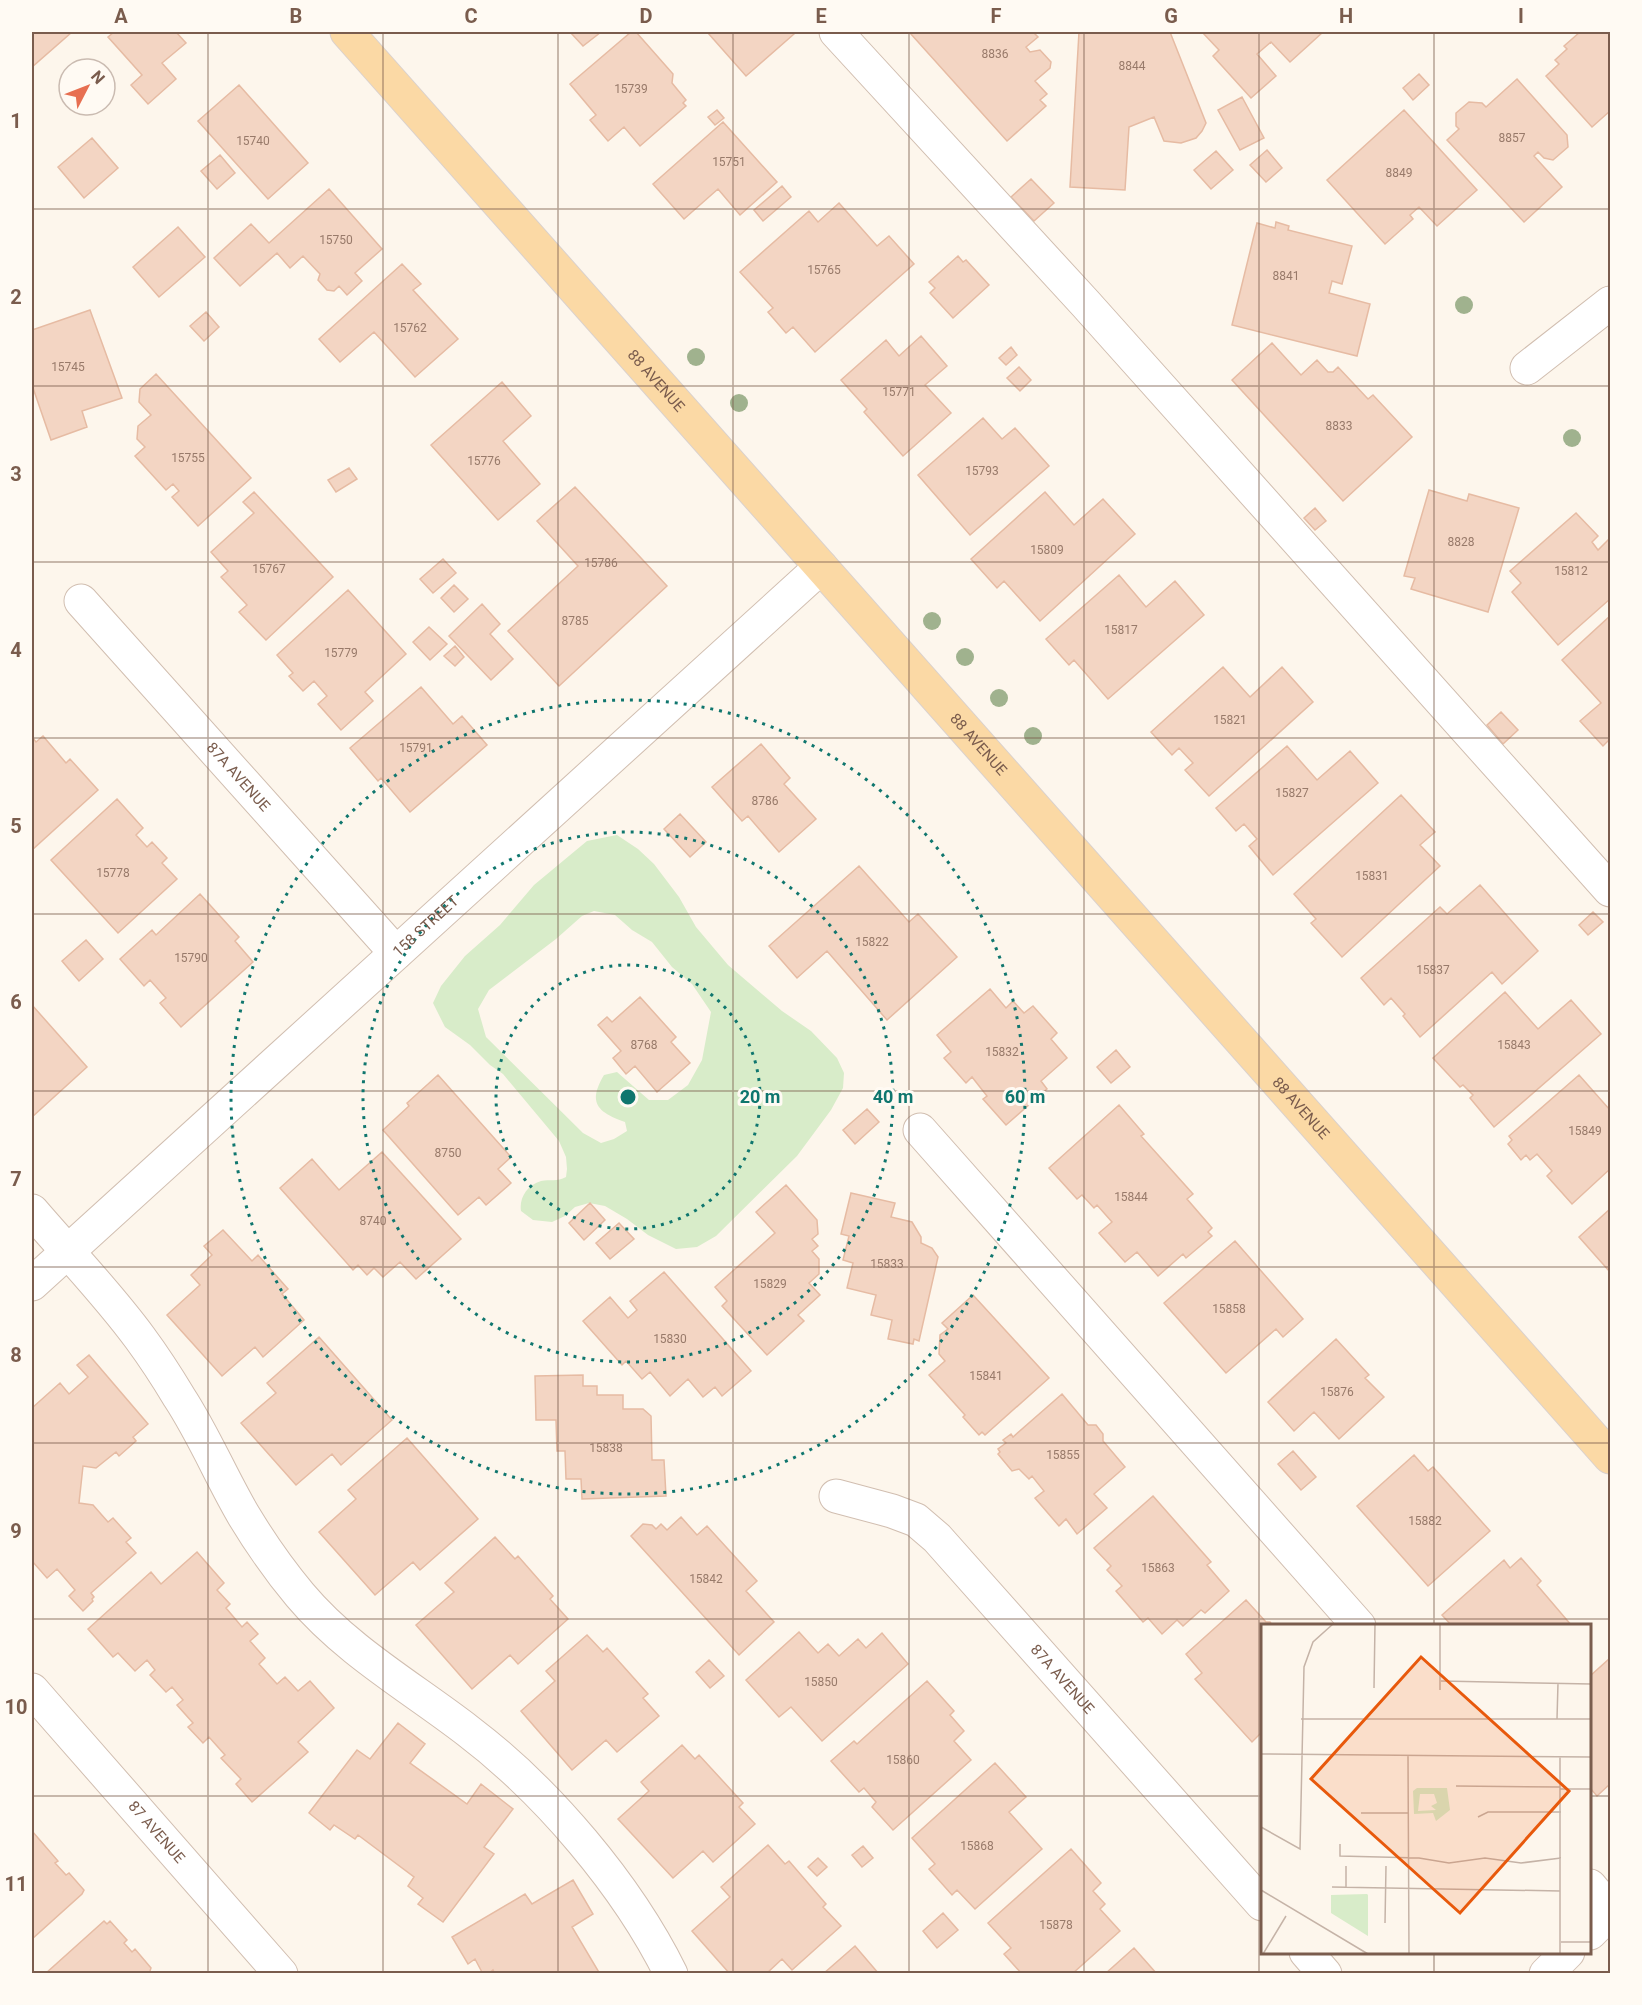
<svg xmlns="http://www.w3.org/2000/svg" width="1642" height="2005" viewBox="0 0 1642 2005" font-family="Roboto,sans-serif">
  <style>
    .green { fill: #d8ecc9; fill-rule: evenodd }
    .building { fill: #f3d5c3; stroke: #e6bba3; stroke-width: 1.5 }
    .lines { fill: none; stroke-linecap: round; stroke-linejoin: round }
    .minor-casing { stroke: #d1beb0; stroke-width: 35 }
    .major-casing { stroke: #dad1cd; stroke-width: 35 }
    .minor { stroke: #fff; stroke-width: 33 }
    .major { stroke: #fbd9a5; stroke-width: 33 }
    .tree { fill: #a0b28e }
    .grid { fill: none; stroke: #7a5c4d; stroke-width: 1.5; stroke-opacity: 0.55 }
    .ring { fill: none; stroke: #0f766e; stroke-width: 3; stroke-dasharray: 3 6 }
    .labels { text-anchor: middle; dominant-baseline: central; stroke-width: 6; stroke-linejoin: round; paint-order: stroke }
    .number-label { font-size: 12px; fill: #987a6a }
    .street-label { font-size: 15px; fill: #7a5c4d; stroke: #fffaf3 }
    .inset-road { fill: none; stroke: #c5b3a7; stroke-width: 1.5 }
    .view { fill: #e8590c; fill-opacity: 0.15; stroke: #e8590c; stroke-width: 3 }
    .inset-edge { fill: none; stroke: #7a5c4d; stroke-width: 3 }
    .centre { fill: #0f766e; stroke: #fffaf3; stroke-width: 3 }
    .ring-label { font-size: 18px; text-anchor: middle; font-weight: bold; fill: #0f766e; stroke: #fffaf3; stroke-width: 6; stroke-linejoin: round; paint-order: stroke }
    .neatline { fill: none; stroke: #7a5c4d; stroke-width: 2 }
    .grid-label { font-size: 20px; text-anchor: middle; font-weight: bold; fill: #7a5c4d }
  </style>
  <rect width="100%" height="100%" fill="#fdf6ec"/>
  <path class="green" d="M617,835l21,14 16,15 25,33 17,30 32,38 54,46 29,20 26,27 7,15 -1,15 -12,22 -34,46 -81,80 -19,11 -21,2 -28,-14 -21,-16 -22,-13 -16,-3 -14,4 -10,9 -13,6 -19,-2 -12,-9c-2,-13 6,-26 20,-30 9,-2 16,1 25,-4l1,-8 -1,-12 -7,-16 -56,-67 -13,-9 -20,-20 -25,-18 -12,-24 8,-17 24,-30 35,-31 34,-40 53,-44zM594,911l21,4 17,15 20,12 20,25 20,17 19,28 -9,48 -14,25 -20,15h-19l-32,-28 -13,3c-16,27 -8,37 21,47l2,9 -13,8 -13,4 -18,-10 -97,-96 -8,-28 11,-19 67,-51 26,-23z"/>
  <path class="building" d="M32,32h40l-40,35z
    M114,32h62l10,11 -24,20 14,16 -28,25 -17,-19 11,-10 -34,-38z
    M570,32h31l-18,14z
    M631,32h5l37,42 -1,9 14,17 -3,3 3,3 -46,40 -16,-19 -16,14 -18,-21 6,-5 -26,-31z
    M709,32h83l2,2 -48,42 -38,-43z
    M912,32h121l5,5 -12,10 4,5 10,-2 11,12 -1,6 -15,13 12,13 -7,6 6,6 -39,35 -97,-108z
    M1079,32h91l36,91 -4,8 -6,7 -15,5 -17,-2 -10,-24 -25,10 -4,63 -55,-3z
    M1202,32h121l-33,30 -19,-20 -14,12 19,22 -25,22 -38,-42 6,-6z
    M1580,32h30v79l-18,16 -46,-51 13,-12 -4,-4 12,-11 -3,-3z
    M1419,74l10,11 -16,15 -10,-12z
    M1517,79l50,56 1,12 -15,13 -9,-2 -6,-6 -4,4 28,31 -38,35 -77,-82 12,-11 -3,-3v-13l13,-11 13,1 4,4z
    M239,85l69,78 -40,36 -70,-78z
    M1242,97l22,41 -24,12 -22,-40z
    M717,110l7,8 -9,7 -7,-8z
    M1404,110l73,80 -40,36 -18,-19 -9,8 3,4 -28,25 -58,-64z
    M723,122l54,60 -37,33 -22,-26 -34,30 -31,-35z
    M92,138l26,30 -34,30 -26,-31z
    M1267,150l15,18 -16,14 -16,-17z
    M1216,151l17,19 -22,19 -17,-19z
    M220,155l15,18 -18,16 -16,-18z
    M1031,179l23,24 -20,18 -23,-24z
    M782,186l9,11 -28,24 -9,-11z
    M329,189l53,60 -27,24 7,8 -15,14 -8,-9 -5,5 -7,-1 -9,-10 2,-6 -17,-18 -13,12 -13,-15 -37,33 -26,-28 37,-34 18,19z
    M839,203l38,43 12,-10 25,28 -99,88 -22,-25 -7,6 -18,-21 5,-4 -33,-36 69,-61 9,11z
    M1276,222l13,4 -1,4 64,16 -10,38 -10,-3 -3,12 41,11 -13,52 -125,-31 25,-102 18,5z
    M178,227l27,30 -46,40 -26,-30z
    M958,256l5,6 3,-2 23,25 -36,33 -23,-25 5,-5 -6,-6z
    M402,264l19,20 -8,6 45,49 -43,38 -41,-45 -34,30 -21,-23z
    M90,310l32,88 -40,13 5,16 -36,13 -19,-55v-55z
    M206,312l13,15 -15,14 -14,-15z
    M921,336l26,30 -22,19 26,28 -48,43 -39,-44 3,-3 -26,-29 45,-40 13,16z
    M1272,343l29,32 16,-15 11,12h5l5,-5 30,32 5,-4 39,42 -69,64 -111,-121z
    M1011,347l6,8 -11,10 -7,-7z
    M1019,367l12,13 -11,11 -13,-13z
    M156,374l95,104 -53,48 -26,-29 7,-6 -6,-7 -7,6 -31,-34 10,-9 -8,-8 1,-13 13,-11 -12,-13 1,-13z
    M502,382l29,34 -28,25 37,43 -42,36 -67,-75z
    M983,418l19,21 13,-11 34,38 -79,69 -52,-60z
    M349,468l8,11 -21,13 -8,-12z
    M575,487l92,99 -108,100 -51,-55 70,-65 -41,-45z
    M1429,490l38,11 2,-7 50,14 -31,104 -77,-23 4,-11 -11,-2z
    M254,492l79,85 -67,63 -27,-28 8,-7 -26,-28 7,-6 -17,-19 43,-39 -11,-11z
    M1045,492l29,33 29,-26 32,35 -95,87 -36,-40 -7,7 -26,-29z
    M1315,508l11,13 -11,9 -11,-12z
    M1576,513l22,23 -6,6 6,8 12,-12v61l-52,46 -46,-53 9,-9 -11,-12z
    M443,559l13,14 -23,20 -13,-14z
    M1119,575l27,32 29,-26 29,34 -96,84 -34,-39 -5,5 -23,-26z
    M454,585l14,14 -14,13 -13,-14z
    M348,590l58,64 -41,38 8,9 -32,29 -23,-26 9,-8 -13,-15 -11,10 -14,-15 4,-3 -16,-18z
    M482,604l18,20 -10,10 23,25 -22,21 -42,-44z
    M1610,616v123l-7,7 -23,-25 21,-18 -39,-43z
    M429,627l18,17 -17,16 -17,-18z
    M455,646l9,11 -9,9 -11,-10z
    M1223,667l27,30 32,-30 31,35 -104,94 -24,-26 8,-7 -14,-15 -7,7 -21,-23z
    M421,687l32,37 9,-8 25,29 -77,67 -29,-34 -3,3 -28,-33z
    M1501,712l17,18 -15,14 -16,-19z
    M43,736l23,27 4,-4 28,31 -66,60v-113l4,5z
    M761,744l29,34 -6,6 32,35 -37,33 -31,-36 -6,5 -30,-34z
    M1287,746l30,34 33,-29 28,32 -105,92 -24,-29 8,-7 -13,-15 -8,7 -20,-23z
    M1401,795l34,37 -15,13 20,21 -98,91 -31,-34 5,-4 -22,-25z
    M117,799l26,29 -7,7 11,12 5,-5 15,16 -5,5 15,16 -59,54 -67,-73z
    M680,814l26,28 -16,15 -26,-28z
    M859,866l50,56 9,-8 39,43 -70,63 -60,-69 -30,27 -28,-32z
    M1480,885l58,66 -36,33 -10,-12 -72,65 -17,-21 2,-2 -14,-16 -7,7 -23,-27 79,-71 7,7z
    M200,894l39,43 -4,4 18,21 -72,65 -21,-24 6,-5 -16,-18 -6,6 -24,-27 32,-29 4,5z
    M1593,912l10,10 -15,13 -9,-10z
    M86,940l17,19 -24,22 -17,-20z
    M990,989l16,19 7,-7 11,12 9,-7 24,27 -6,6 16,19 -26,23 6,8 -41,36 -23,-26 4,-3 -15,-19 -6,6 -22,-25 7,-6 -14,-17z
    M1505,992l33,37 33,-29 30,34 -107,93 -24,-29 3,-3 -10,-10 -3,2 -27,-29z
    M640,997l36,40 -5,5 19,21 -33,29 -22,-26 -9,8 -13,-16 8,-7 -23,-26 9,-8 5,5z
    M32,1005l55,62 -55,50z
    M1116,1050l14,17 -19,16 -14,-16z
    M438,1075l73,82 -13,12 13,14 -25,22 -7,-8 -21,18 -75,-85 26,-24 -2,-3z
    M1579,1075l31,35v59l-38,35 -25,-28 5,-5 -15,-17 -7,6 -4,-5 -5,5 -13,-16 4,-4 -3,-4z
    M1119,1105l25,29 -3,2 52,58 -6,5 25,29 -4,4 4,4 -26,22 -3,-4 -25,22 -21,-24 -12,10 -26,-29 13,-11 -15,-17 -3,3 -12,-13 -5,4 -28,-31z
    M867,1109l12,13 -24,22 -12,-14z
    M382,1152l79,87 -45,40 -16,-17 -17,15 -9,-9 -7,7 -9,-10 -5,5 -73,-82 32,-29 27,31z
    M786,1185l31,35 1,14 -6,5 6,7 -6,5 7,8v15l-10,9 11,12 -22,20 6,6 -37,34 -45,-49 5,-5 -12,-14 60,-54 -19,-21z
    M851,1193l44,10 -4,14 21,5 9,15v6l11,5 6,9 -19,84 -5,-2 -1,5 -25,-5 4,-19 -21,-5 5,-20 -29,-7 6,-25 -10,-3 6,-24 -8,-2z
    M590,1203l15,17 -21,20 -15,-17z
    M1610,1209v63l-31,-35z
    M619,1223l15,16 -24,20 -14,-16z
    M223,1230l29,31 6,-6 30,34 -6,5 22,26 -41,37 -8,-10 -33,29 -55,-61 33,-30 -9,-10 21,-20 -8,-9z
    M1235,1241l68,78 -20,18 -7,-8 -50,44 -62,-70z
    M664,1272l87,99 -29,25 -7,-9 -12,10 -15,-18 -18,17 -20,-24 -8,7 -16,-18 -4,4 -39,-44 27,-24 18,21 9,-8 -7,-9z
    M973,1295l76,83 -64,57 -3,-3 -3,3 -16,-18 2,-2 -36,-40 16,-14 -6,-7 1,-19 8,-6 -6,-6z
    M319,1337l73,83 -51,45 -9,-11 -36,31 -55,-62 35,-30 -9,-10z
    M1336,1339l33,36 -4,3 19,19 -45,42 -25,-27 -20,19 -26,-29z
    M89,1355l59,69 -15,13 3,4 -17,15 -3,-4 -20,16 -13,-2 -4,37 14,2 15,17 5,-4 18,20 -5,4 10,11 -45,40 3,4 -2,2 1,2 -10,10 -14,-15 6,-6 -18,-21 -10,9 -15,-17v-153l28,-25 9,11 19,-17 -11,-12z
    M583,1375v11h14v9h26v14h20l8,7 1,44h12l2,36 -84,3 -1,-20h-15l-1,-28h-8l-1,-31h-20l-1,-44z
    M1062,1394l26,31h8l7,9v7l22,26 -31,27 13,14 -30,26 -11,-15 -7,7 -24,-28 9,-7 -12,-15 -3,3 -10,-10 -7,2 -14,-17 2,-2 -2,-3 8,-6 -3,-3 8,-6 2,3z
    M407,1438l71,81 -58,51 -7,-8 -38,33 -56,-63 37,-33 -8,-9z
    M1293,1451l23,26 -15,13 -23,-26z
    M1414,1455l14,16 5,-4 57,64 -62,55 -71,-80z
    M1153,1496l58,66 -4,3 22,26 -24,22 -4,-3 -18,16 -6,-6 -15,14 -14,-16 -5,4 -27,-31 6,-5 -15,-16 4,-4 -17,-18z
    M681,1517l16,18 10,-9 50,55 -11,10 28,31 -35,33 -108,-119 12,-12 9,1 4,4 5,-5 6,6z
    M495,1537l20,22 3,-3 35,40 -3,3 18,20 -50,45 -8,-9 -38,34 -56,-64 38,-33 -9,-9z
    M197,1552l27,31 -7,7 13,14 -4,4 16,19 5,-5 11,12 -8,7 15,17 -6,6 18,20 8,-7 13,14 12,-10 24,27 -36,34 10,10 -56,50 -16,-18 5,-5 -20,-21 4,-3 -16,-18 -6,6 -15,-16 5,-4 -16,-18 6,-5 -11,-13 -6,5 -16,-17 5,-5 -8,-10 -12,11 -17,-18 -5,4 -25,-28 63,-57 10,12z
    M1521,1558l20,23 -4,4 35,41h-120l-10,-11 62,-55 6,8z
    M1246,1600l20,22h4l3,4h-11v106l-10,10 -57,-63 7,-6 -16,-19z
    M799,1632l19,21 10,-9 11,12 19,-17 8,9 16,-15 26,31 -86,77 -31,-34 -12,10 -33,-37z
    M587,1635l16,17 4,-4 41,46 -5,4 16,18 -42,36 -11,-12 -34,30 -51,-59 34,-30 -9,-10z
    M1609,1659l1,125 -13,12 -7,-8v-112z
    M709,1660l15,16 -14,12 -14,-16z
    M927,1681l27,30 -4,4 14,16 -10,10 17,19 -78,70 -21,-23 4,-5 -12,-14 -5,4 -28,-31 23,-20 3,3z
    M398,1723l27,21 -15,19 57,41 14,-20 32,25 -29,38 10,7 -51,68 -25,-18 5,-6 -15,-12 6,-9 -56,-42 -3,4 -21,-14 -4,5 -21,-17 48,-63 13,9z
    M682,1745l13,14 4,-4 44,48 -4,4 16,17 -42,38 -10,-11 -30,27 -55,-59 31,-28 -8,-9z
    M995,1763l31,34 -17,15 33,37 -67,60 -18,-19 -5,5 -23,-26 6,-5 -23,-26z
    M32,1831l26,30 -3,2 11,12 3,-2 15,17 -2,4 -50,45z
    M768,1845l17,19 4,-3 37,43 -3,3 18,19 -49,44 -10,-11 -16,15h-36l-38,-43 38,-34 -9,-10z
    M863,1846l10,12 -11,9 -10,-12z
    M1071,1849l30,34 -8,8 12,13 -5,5 20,22 -48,43h-50l-18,-20 7,-6 -23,-25z
    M818,1858l9,9 -10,9 -9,-9z
    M573,1880l20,34 -21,13 28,47h-105l-2,-4 -5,4h-5l-8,-15 -7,5 -16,-27 73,-43 7,10z
    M943,1913l15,17 -21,18 -14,-17z
    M104,1921l3,3 3,-3 17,19 -3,3 8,9 3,-3 16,19 -2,6h-104z
    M855,1946l24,28h-56z
    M1134,1948l23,26h-52z"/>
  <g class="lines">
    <defs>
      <g id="minor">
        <path d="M836,32l249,271 525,587"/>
        <path d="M1527,368l83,-65"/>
        <path id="s1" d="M81,601l315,352"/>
        <path d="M920,1130l439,496"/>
        <path d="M32,1211c36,42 75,82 108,127 14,19 27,39 39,59 25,38 42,80 65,119 17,28 35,54 56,79 47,56 111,92 168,136 79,60 159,154 203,243"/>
        <path id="s2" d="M32,1284l789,-717"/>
        <path id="s3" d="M836,1496l56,15 24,9 21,18 325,366"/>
        <path id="s4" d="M32,1690l249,284"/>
        <path d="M1590,1886l20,24"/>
        <path d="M1590,1933l20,-20"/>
        <path d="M1306,1952l19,22"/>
        <path d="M1546,1974l22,-22"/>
      </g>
      <g id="major">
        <path id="s5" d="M347,32l1263,1425"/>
      </g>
    </defs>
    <use href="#minor" class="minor-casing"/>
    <use href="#major" class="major-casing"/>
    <use href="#minor" class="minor"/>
    <use href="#major" class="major"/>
  </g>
  <g class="tree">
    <circle cx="1464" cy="305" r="9"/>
    <circle cx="696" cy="357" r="9"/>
    <circle cx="739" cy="403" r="9"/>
    <circle cx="1572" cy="438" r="9"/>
    <circle cx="932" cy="621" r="9"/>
    <circle cx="965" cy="657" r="9"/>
    <circle cx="999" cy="698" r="9"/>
    <circle cx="1033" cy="736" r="9"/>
  </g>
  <path class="grid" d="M208,32v1942M383,32v1942M558,32v1942M733,32v1942M909,32v1942M1084,32v1942M1259,32v1942M1434,32v1594M32,209h1578M32,386h1578M32,562h1578M32,738h1578M32,914h1578M32,1091h1578M32,1267h1578M32,1443h1578M32,1619h1578M32,1796h1230M1590,1796h20M1434,1952v22"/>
  <g class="ring">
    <circle cx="628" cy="1097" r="132"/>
    <circle cx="628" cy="1097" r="265"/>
    <circle cx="628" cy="1097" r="397"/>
  </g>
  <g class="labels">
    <g class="number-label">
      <text x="995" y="54">8836</text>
      <text x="1132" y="66">8844</text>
      <text x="631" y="89">15739</text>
      <text x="1512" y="138">8857</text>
      <text x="253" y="141">15740</text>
      <text x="729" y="162">15751</text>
      <text x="1399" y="173">8849</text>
      <text x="336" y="240">15750</text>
      <text x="824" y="270">15765</text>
      <text x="1286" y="276">8841</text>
      <text x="410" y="328">15762</text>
      <text x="68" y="367">15745</text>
      <text x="899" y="392">15771</text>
      <text x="1339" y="426">8833</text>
      <text x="188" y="458">15755</text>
      <text x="484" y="461">15776</text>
      <text x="982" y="471">15793</text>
      <text x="1461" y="542">8828</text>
      <text x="1047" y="550">15809</text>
      <text x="601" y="563">15786</text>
      <text x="269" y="569">15767</text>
      <text x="1571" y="571">15812</text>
      <text x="575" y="621">8785</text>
      <text x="1121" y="630">15817</text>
      <text x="341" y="653">15779</text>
      <text x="1230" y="720">15821</text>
      <text x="416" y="748">15791</text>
      <text x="1292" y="793">15827</text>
      <text x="765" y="801">8786</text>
      <text x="113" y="873">15778</text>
      <text x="1372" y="876">15831</text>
      <text x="872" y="942">15822</text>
      <text x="191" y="958">15790</text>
      <text x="1433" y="970">15837</text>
      <text x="644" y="1045">8768</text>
      <text x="1514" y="1045">15843</text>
      <text x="1002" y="1052">15832</text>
      <text x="1585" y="1131">15849</text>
      <text x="448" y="1153">8750</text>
      <text x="1131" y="1197">15844</text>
      <text x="373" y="1221">8740</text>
      <text x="887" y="1264">15833</text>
      <text x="770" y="1284">15829</text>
      <text x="1229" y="1309">15858</text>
      <text x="670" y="1339">15830</text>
      <text x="986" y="1376">15841</text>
      <text x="1337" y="1392">15876</text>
      <text x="606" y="1448">15838</text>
      <text x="1063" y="1455">15855</text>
      <text x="1425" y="1521">15882</text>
      <text x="1158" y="1568">15863</text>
      <text x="706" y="1579">15842</text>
      <text x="821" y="1682">15850</text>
      <text x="903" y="1760">15860</text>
      <text x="977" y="1846">15868</text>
      <text x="1056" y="1925">15878</text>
    </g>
    <g class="street-label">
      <text stroke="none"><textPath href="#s5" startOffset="466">88 AVENUE</textPath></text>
      <text stroke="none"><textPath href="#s5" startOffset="952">88 AVENUE</textPath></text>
      <text stroke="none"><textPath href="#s1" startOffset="236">87A AVENUE</textPath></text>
      <text stroke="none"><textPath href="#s2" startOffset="532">158 STREET</textPath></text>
      <text stroke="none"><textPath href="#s5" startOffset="1438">88 AVENUE</textPath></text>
      <text stroke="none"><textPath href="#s3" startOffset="300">87A AVENUE</textPath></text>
      <text stroke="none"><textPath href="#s4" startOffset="189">87 AVENUE</textPath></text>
    </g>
  </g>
  <g transform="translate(1261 1624)">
    <rect width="330" height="330" fill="#fdf6ec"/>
    <path d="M156,164h30l3,22 -14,11 -3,-8 -19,1 -1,-23zM159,170h14l3,9 -6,3 5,4 -18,1zM106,270l1,1v41l-37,-23v-18z" fill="#d8ecc9" fill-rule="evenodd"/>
    <path class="inset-road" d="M180,57l150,3M113,64l1,-64M179,66v-66M40,95h290M296,95l1,-36M0,130l330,3M147,132l1,198M299,133v197M195,162l104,1M299,165h31M100,189h47M217,193l10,-5h73M0,203l39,22 4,-182 9,-25 20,-18M79,220v12l79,2 30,5 36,-5 36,5 40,-5M71,263l228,4M85,263v-21M0,266l107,64M124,299l1,-57M300,318h30M2,330l23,-38"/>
    <path class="view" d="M160,33l148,134 -109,122 -149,-134z"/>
    <rect width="330" height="330" class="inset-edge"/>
  </g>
  <circle cx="628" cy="1097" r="9" class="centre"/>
  <g class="ring-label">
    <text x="760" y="1103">20 m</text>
    <text x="893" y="1103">40 m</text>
    <text x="1025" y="1103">60 m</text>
  </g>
  <rect width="1642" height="2005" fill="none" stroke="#fffaf3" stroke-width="66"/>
  <g transform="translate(87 87) rotate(48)"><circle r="28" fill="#fffaf3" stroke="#cabbb1" stroke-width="1.5"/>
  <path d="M0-4.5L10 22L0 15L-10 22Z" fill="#e76f51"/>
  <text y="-9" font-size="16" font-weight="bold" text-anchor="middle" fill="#7a5c4d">N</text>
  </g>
  <rect x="33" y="33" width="1576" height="1939" class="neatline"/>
  <g class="grid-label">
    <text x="121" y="23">A</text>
    <text x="296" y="23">B</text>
    <text x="471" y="23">C</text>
    <text x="646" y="23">D</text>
    <text x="821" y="23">E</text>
    <text x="996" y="23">F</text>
    <text x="1171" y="23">G</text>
    <text x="1346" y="23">H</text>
    <text x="1521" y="23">I</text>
    <text x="16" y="128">1</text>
    <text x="16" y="304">2</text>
    <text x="16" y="481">3</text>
    <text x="16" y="657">4</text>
    <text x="16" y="833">5</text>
    <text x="16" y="1009">6</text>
    <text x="16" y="1186">7</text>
    <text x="16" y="1362">8</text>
    <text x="16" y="1538">9</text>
    <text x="16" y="1714">10</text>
    <text x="16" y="1891">11</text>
  </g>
</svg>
